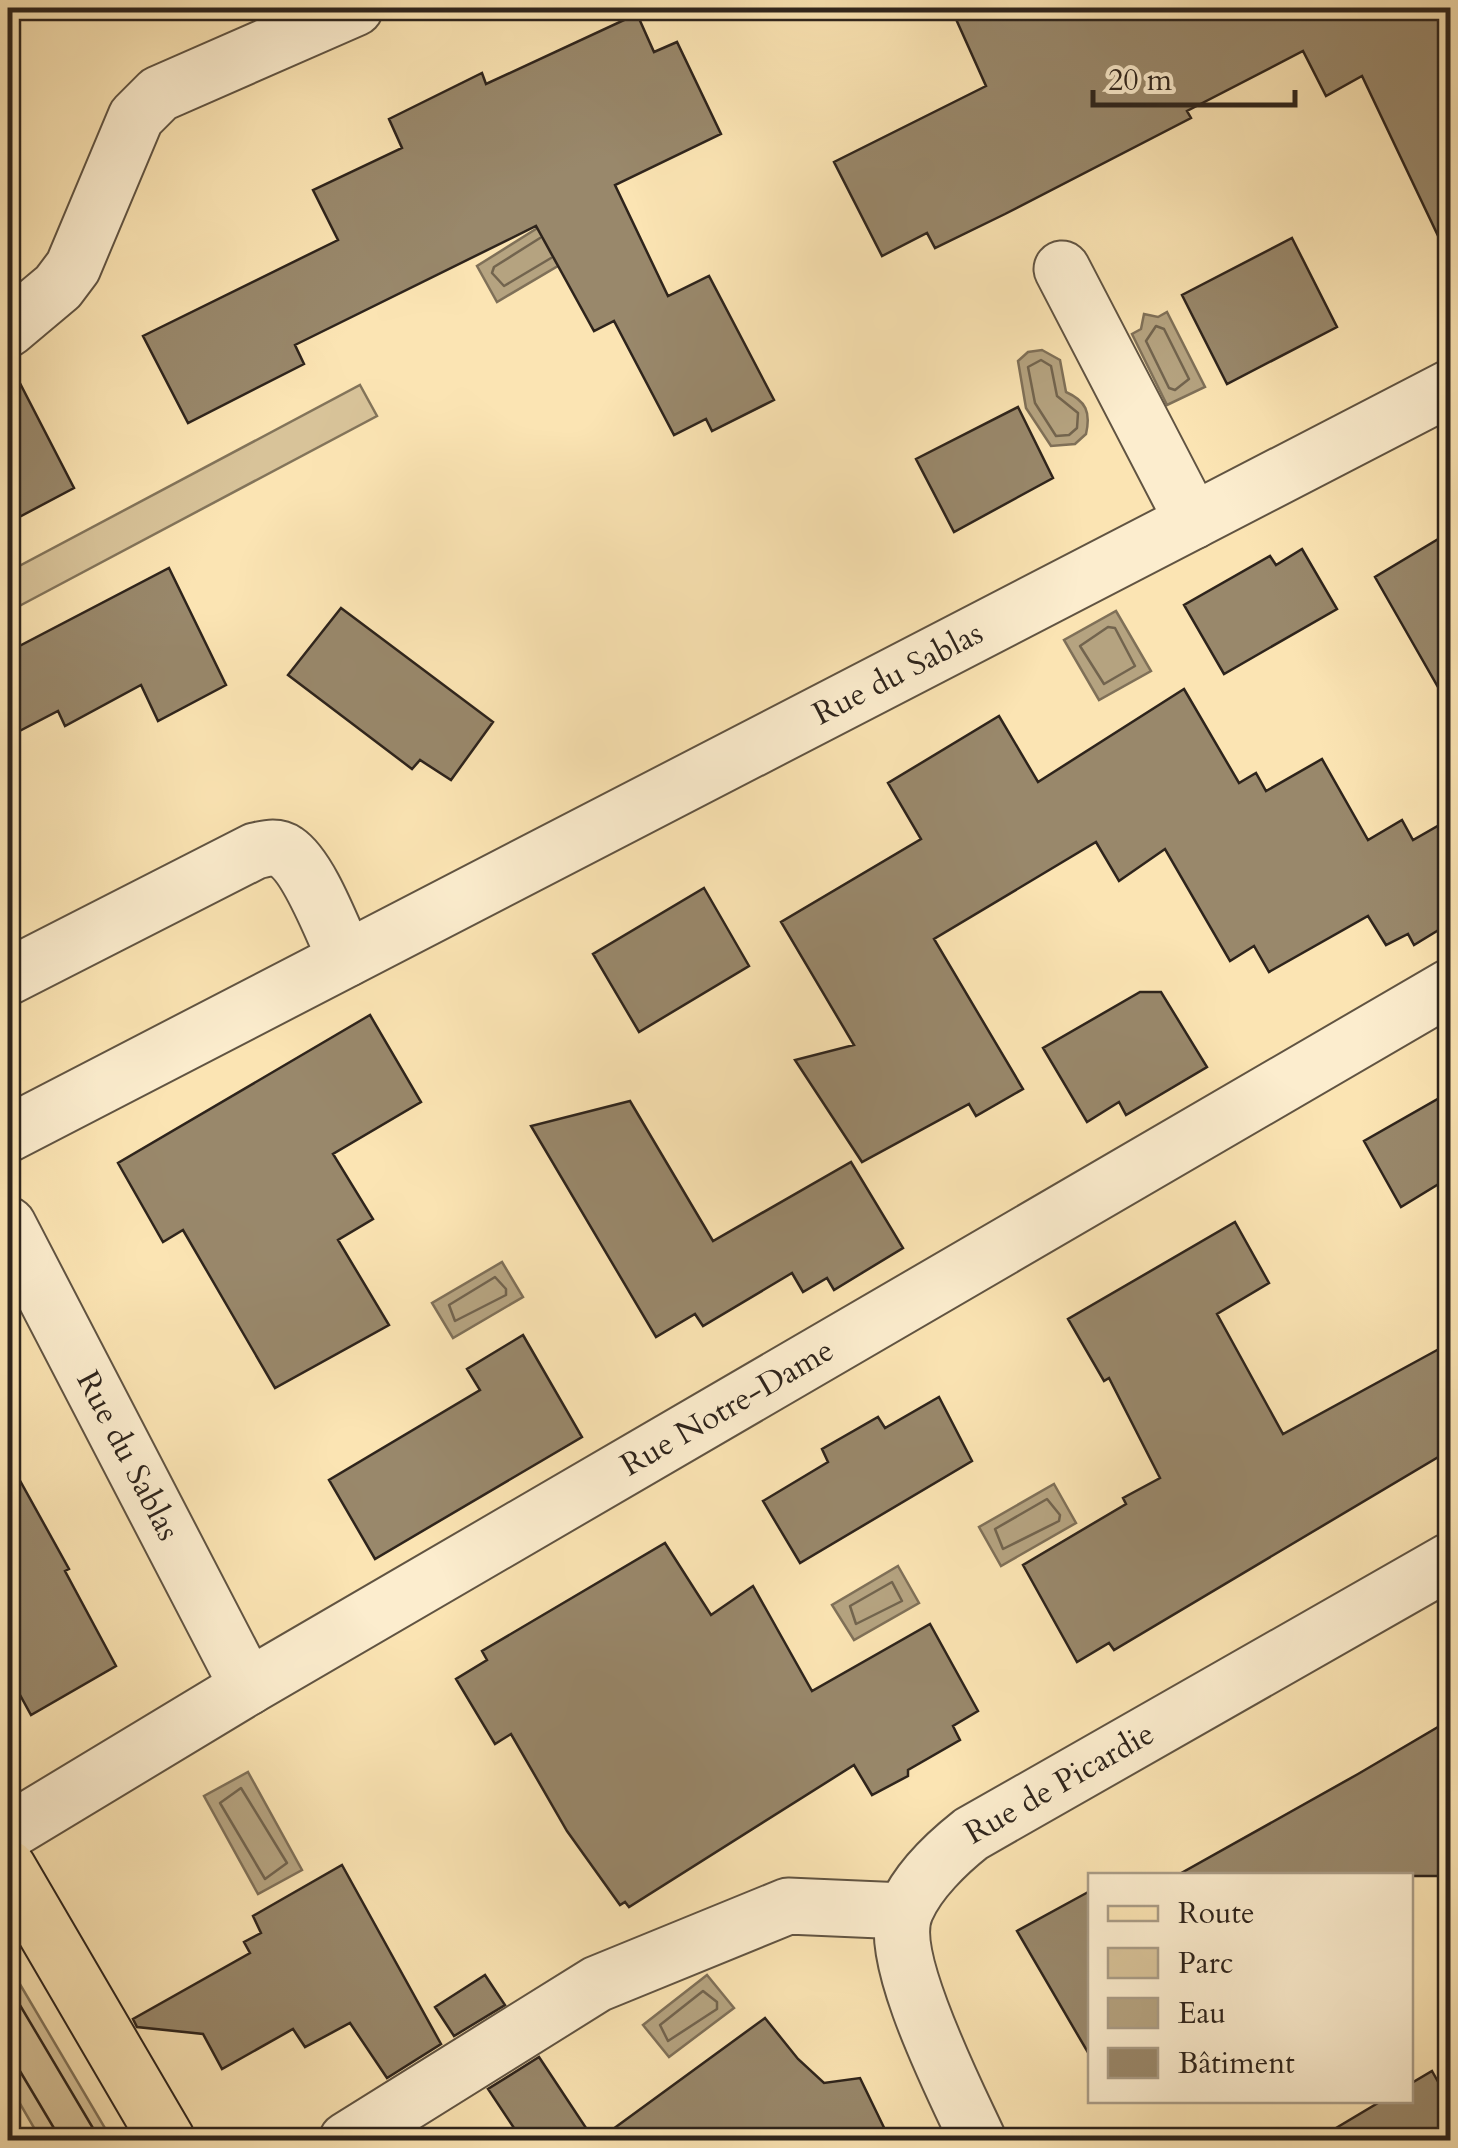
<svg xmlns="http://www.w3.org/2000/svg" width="1458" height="2148" viewBox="0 0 1458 2148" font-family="Cardo,serif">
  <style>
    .green { fill: #d8c399; stroke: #83745a; stroke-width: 2.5 }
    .water { fill: #b5a380; stroke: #7f7058; stroke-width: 2.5 }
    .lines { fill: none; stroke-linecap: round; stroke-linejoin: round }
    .shore { stroke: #72644e; stroke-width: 2.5 }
    .building { fill: #99886b; stroke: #2e241c; stroke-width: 2.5 }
    .minor-casing { stroke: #615442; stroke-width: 59 }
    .major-casing { stroke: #2e241c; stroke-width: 59 }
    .minor { stroke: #fcedce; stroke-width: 55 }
    .major { stroke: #fbe4b3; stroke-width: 55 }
    .tram { stroke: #2e241c; stroke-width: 2.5 }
    .labels { text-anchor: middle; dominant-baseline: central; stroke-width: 8; stroke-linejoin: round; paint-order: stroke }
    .street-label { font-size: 32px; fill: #2e241c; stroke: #fcedce }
  </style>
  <rect width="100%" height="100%" fill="#fbe4b3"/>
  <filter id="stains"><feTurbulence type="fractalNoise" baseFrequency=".002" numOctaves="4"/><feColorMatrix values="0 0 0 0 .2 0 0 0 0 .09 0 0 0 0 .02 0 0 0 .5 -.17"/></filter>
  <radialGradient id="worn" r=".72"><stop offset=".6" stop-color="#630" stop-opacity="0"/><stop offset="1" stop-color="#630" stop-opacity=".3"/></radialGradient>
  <path class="green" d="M360,385l17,31 -369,196v-40z
    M8,1964l104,176h-71l-33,-57z"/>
  <path class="water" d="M563,212l22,38 -88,52 -20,-36z
    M1167,312l38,75 -38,18 -35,-71 9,-5 3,-15 14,3z
    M1042,350l18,10 6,32c20,9 25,20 20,42l-11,10 -24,2 -25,-38 -8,-47 10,-9z
    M1116,611l35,60 -52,29 -35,-60z
    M502,1262l21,35 -70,41 -21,-35z
    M1054,1484l22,39 -75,43 -22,-39z
    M898,1566l21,37 -65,37 -22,-35z
    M248,1772l54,98 -44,24 -54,-98z
    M707,1975l27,33 -65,49 -26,-32z"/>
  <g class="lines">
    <path class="shore" d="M540,238l-46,29 -2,6 12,13 47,-28
      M1156,326l8,3 25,50 -14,11 -6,-2 -23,-47z
      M1041,360l10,6 6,30 21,17 -1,15 -8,7 -13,1 -21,-33 -7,-36z
      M1108,627l7,1 20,38 -31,18 -24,-38z
      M495,1277l11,12v6l-51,26 -6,-16z
      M1047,1499l13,16 -1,6 -56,28 -8,-20z
      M892,1582l10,19 -46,23 -6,-18z
      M241,1788l46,75 -22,16 -45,-76z
      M703,1991l14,11v7l-49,32 -8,-16z"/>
  </g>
  <path class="building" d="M951,8h485l14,30v223l-88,-185 -36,20 -23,-45 -116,60 4,7 -186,96 -70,34 -8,-15 -45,23 -48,-94 152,-76z
    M637,14l17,38 23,-10 44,92 -106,51 53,111 41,-20 65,124 -62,31 -6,-12 -32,16 -60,-114 -20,10 -58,-105 -241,119 9,19 -116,59 -45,-87 195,-96 -25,-50 89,-42 -13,-29 93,-46 4,11z
    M1292,238l45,89 -110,57 -45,-89z
    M8,360l66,128 -66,35z
    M1018,407l35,71 -99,54 -38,-73z
    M1450,532v176l-75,-131z
    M1302,549l35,60 -113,65 -40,-69 86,-49 6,9z
    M169,568l57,117 -68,36 -17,-36 -76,41 -7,-15 -50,26v-85z
    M341,608l152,114 -42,58 -31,-20 -8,9 -124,-94z
    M1184,689l55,94 17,-10 10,18 56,-32 46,81 34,-20 11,20 37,-21v104l-36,22 -6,-11 -22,11 -18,-29 -99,56 -15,-26 -24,15 -65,-112 -46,32 -23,-39 -162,97 89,150 -47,27 -7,-12 -107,58 -67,-102 59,-15 -73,-123 140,-83 -33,-56 111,-67 39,66z
    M704,888l45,78 -110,66 -46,-78z
    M1140,992h21l46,75 -81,48 -7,-13 -32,20 -44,-74z
    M370,1015l51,87 -88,52 40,65 -35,21 51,85 -114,63 -92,-158 -20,12 -45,-79z
    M1450,1092v85l-49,30 -37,-66z
    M630,1101l83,140 138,-79 52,86 -69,42 -7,-12 -24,14 -11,-19 -89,53 -8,-12 -39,23 -125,-211z
    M1235,1222l34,61 -52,31 66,120 167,-91v107l-336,200 -5,-7 -32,19 -54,-97 103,-61 -3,-6 37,-20 -51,-100 -5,3 -36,-62z
    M523,1335l59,102 -207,122 -46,-79 151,-90 -13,-21z
    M939,1397l33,64 -172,102 -37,-62 65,-39 -6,-13 56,-32 7,11z
    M8,1459l61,110 -4,2 51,95 -85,49 -23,-42z
    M665,1543l46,72 42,-29 59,105 118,-67 48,87 -25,15 7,14 -52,30v6l-36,19 -18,-30 -225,142 -4,-5 -5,3 -53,-74 -56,-97 -16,10 -39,-65 31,-19 -5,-9z
    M1450,1720v156h-274l182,-102z
    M342,1865l99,179 -54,34 -37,-55 -45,24 -12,-18 -71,40 -19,-35 -66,-7 -4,-8 117,-66 -6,-11 17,-9 -8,-17z
    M1090,1891v165l-73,-125z
    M485,1975l20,30 -51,31 -19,-29z
    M765,2018l33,41 26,24 36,-5 30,62h-292z
    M539,2057l55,83h-72l-34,-51z
    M1432,2071l18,32v37h-134l67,-40h27v-16z"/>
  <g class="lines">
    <defs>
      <g id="minor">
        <path d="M1062,269l131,252"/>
        <path d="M8,329l50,-42 15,-20 63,-150 23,-23 196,-86"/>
        <path d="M8,977l247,-126c10,-2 21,-6 31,1 24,16 47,80 60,107"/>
        <path id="s1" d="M8,1134l1442,-746"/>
        <path id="s2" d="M8,1225l240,462"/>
        <path id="s3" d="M8,1832l240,-145 1202,-700"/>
        <path d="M347,2140l250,-156 191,-78 116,5"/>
        <path id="s4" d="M978,2140c-21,-46 -93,-184 -72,-231 12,-28 41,-56 65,-75l479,-273"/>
      </g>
      <path id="major" d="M8,1868l159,272"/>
    </defs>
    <use href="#minor" class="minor-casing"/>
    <use href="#major" class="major-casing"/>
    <use href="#minor" class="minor"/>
    <use href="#major" class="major"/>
    <path class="tram" d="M8,1985l92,155
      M8,2051l53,89"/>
  </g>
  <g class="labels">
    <g class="street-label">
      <text stroke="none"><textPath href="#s1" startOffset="1002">Rue du Sablas</textPath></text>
      <text stroke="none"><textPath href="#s3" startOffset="835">Rue Notre-Dame</textPath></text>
      <text stroke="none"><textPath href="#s2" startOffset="260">Rue du Sablas</textPath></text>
      <text stroke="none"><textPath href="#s4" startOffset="448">Rue de Picardie</textPath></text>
    </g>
  </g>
  <rect width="1458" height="2148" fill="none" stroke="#fbe4b3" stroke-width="40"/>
  <rect x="10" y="10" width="1438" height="2128" fill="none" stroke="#2e241c" stroke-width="5"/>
  <rect x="20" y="20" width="1418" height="2108" fill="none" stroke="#2e241c" stroke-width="2.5"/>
  <rect x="1088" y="1873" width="325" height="230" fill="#fcedce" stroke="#aa9d87" stroke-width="2.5"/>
  <rect x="1108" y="1906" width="50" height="15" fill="#fbe4b3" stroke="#aa9d87" stroke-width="2.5"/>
  <text x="1178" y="1923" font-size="30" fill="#2e241c">Route</text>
  <rect x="1108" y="1948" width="50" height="30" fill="#d8c399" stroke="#aa9d87" stroke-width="2.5"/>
  <text x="1178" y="1973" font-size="30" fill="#2e241c">Parc</text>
  <rect x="1108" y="1998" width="50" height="30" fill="#b5a380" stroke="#aa9d87" stroke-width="2.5"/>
  <text x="1178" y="2023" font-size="30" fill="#2e241c">Eau</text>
  <rect x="1108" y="2048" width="50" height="30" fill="#99886b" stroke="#aa9d87" stroke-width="2.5"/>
  <text x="1178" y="2073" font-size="30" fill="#2e241c">Bâtiment</text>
  <path d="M1093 90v15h202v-15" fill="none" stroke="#2e241c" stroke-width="5"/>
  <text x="1108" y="90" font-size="30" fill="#2e241c" stroke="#fcedce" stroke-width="8" paint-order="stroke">20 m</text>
  <rect width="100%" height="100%" filter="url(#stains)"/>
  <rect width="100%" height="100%" fill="url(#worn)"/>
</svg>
